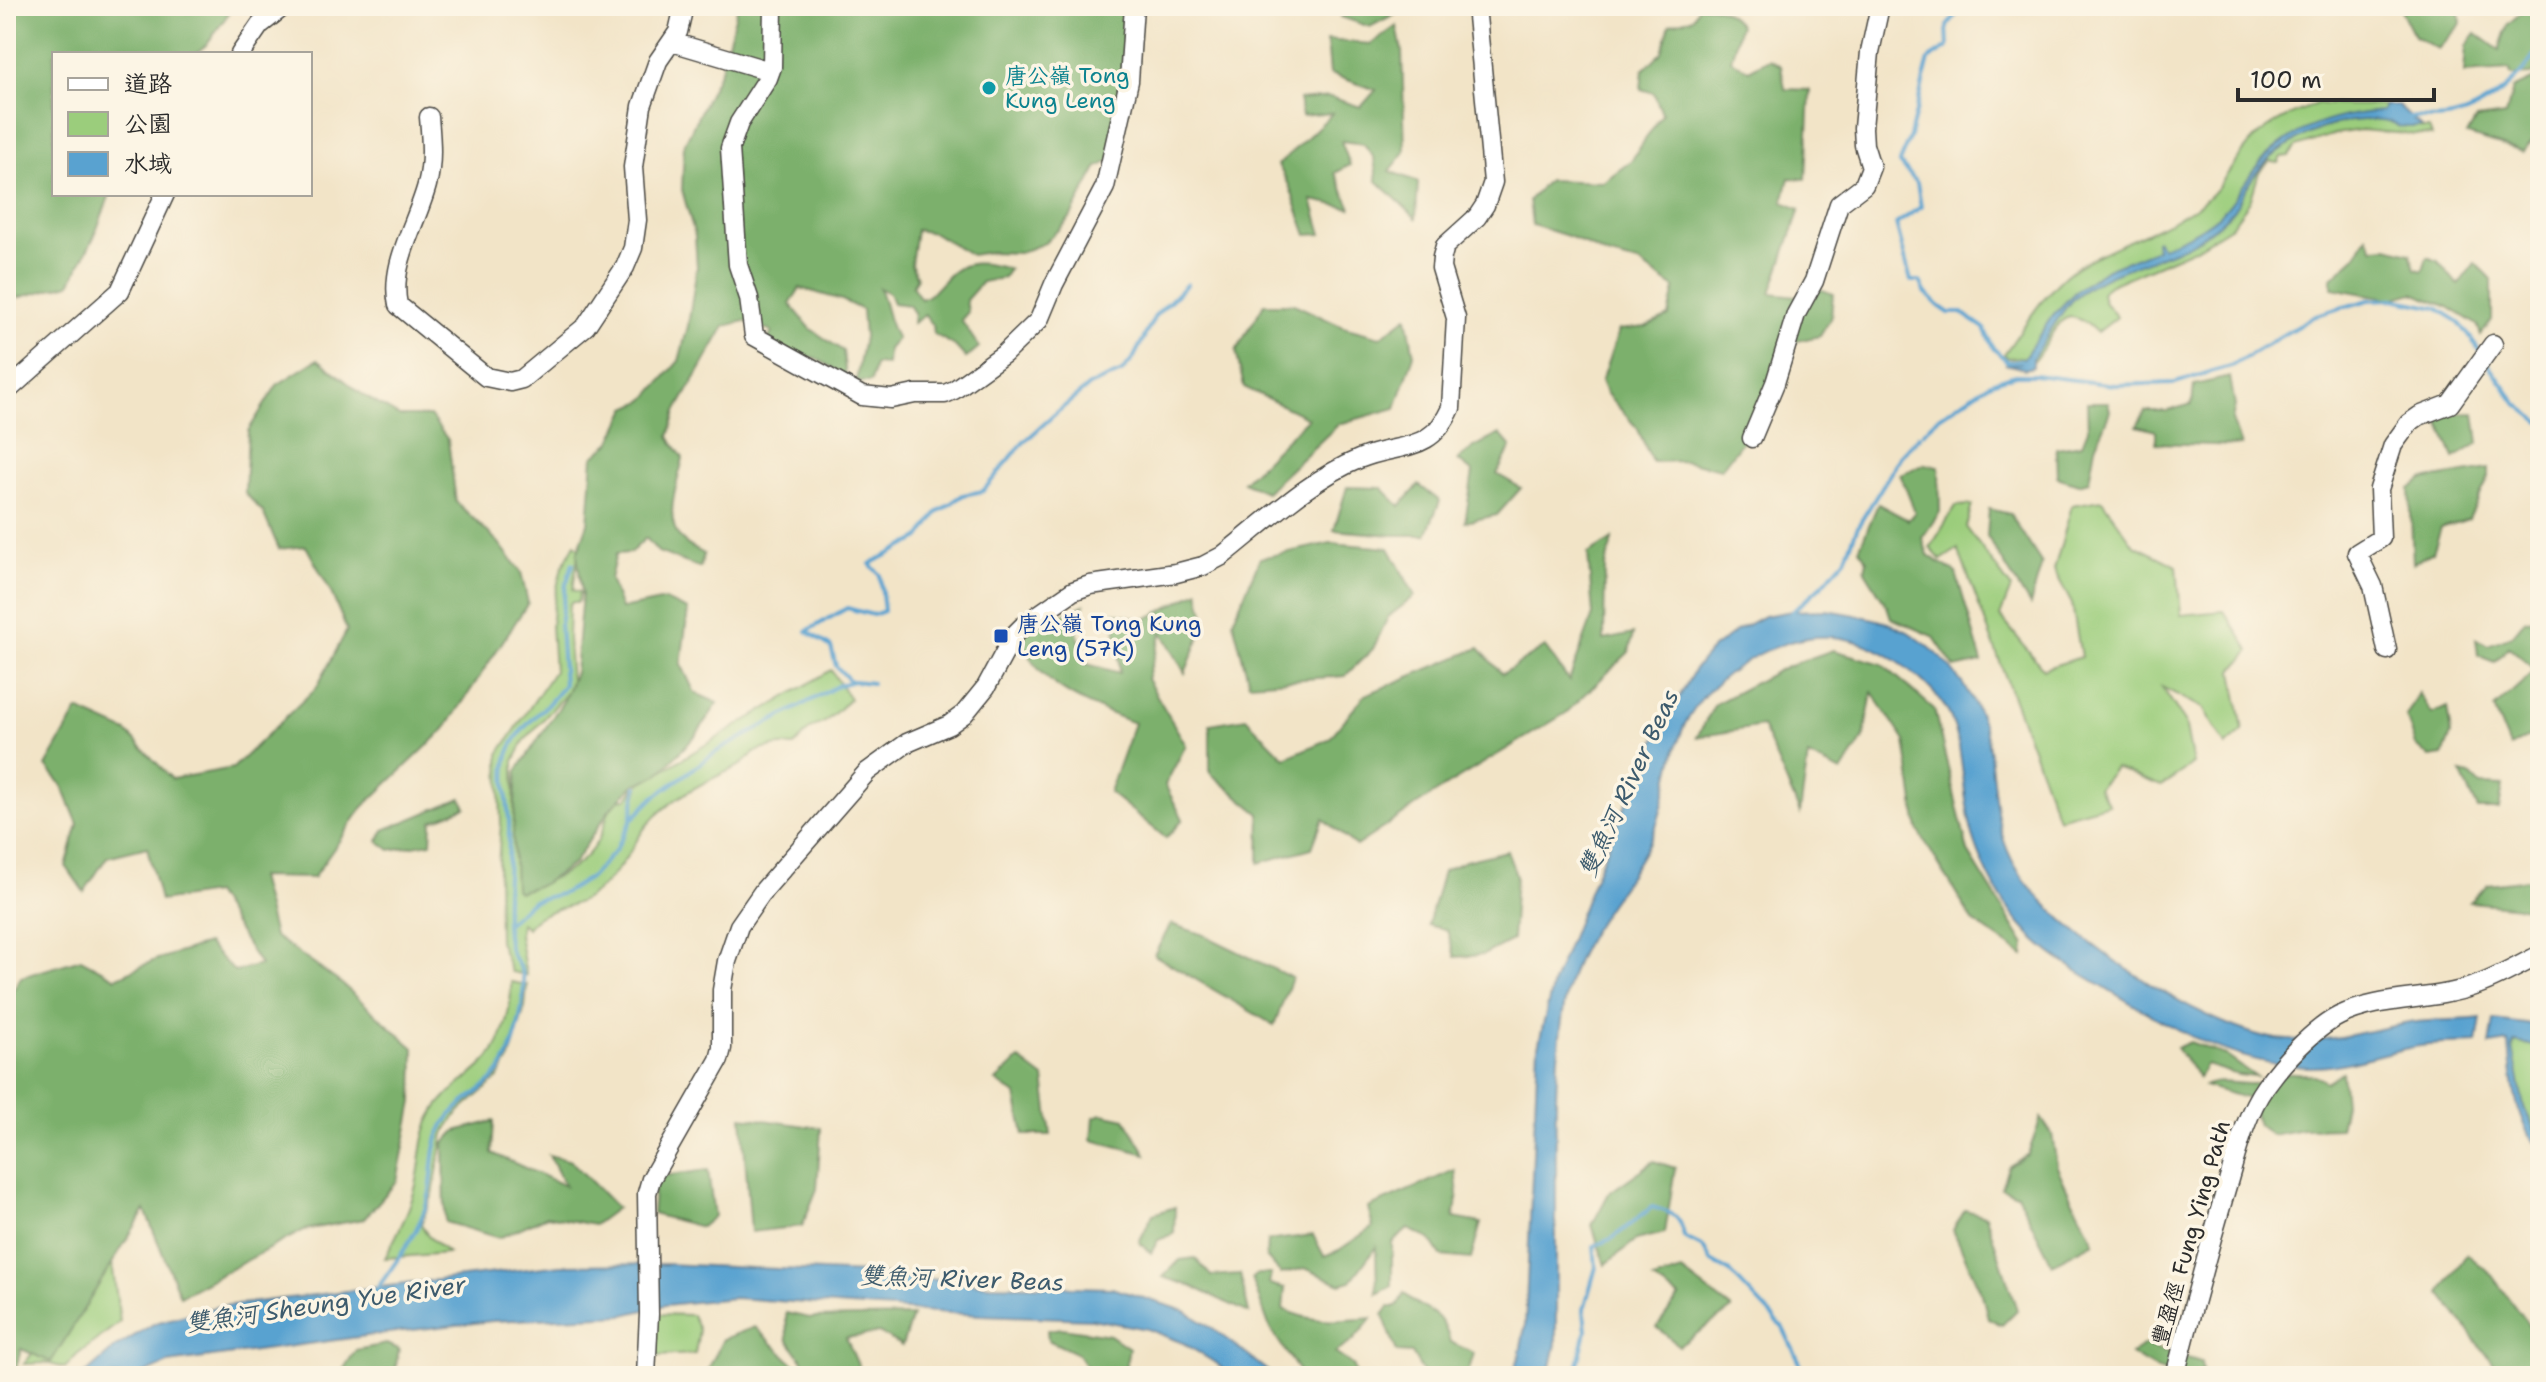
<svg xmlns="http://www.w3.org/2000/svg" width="2546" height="1382" viewBox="0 0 2546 1382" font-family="'Shantell Sans','LXGW WenKai TC',sans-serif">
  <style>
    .green { fill: #9bcd7c; stroke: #637c54; stroke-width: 2 }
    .forest { fill: #7cb06c; stroke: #546e4c; stroke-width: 2 }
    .water { fill: #59a2d0; stroke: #42667e; stroke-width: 2 }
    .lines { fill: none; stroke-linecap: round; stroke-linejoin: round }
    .stream { stroke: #59a2d0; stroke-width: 4 }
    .minor-casing { stroke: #494742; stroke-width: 21 }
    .minor { stroke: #fff; stroke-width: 18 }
    .culture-dot { fill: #0f9aa8; stroke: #fcf5e5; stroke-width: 3 }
    .transit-dot { fill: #1a4fb4; stroke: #fcf5e5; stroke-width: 3 }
    .labels { text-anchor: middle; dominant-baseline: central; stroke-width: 7; stroke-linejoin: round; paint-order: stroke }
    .culture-label { font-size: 22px; fill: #0d838f; stroke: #fcf5e5; text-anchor: start }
    .transit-label { font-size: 22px; fill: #164399; stroke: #fcf5e5; text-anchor: start }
    .street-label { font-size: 22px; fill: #2b2b2b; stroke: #fcf5e5 }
    .water-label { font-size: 24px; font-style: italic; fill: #3d5b6d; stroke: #fcf5e5 }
  </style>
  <rect width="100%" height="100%" fill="#fcf5e5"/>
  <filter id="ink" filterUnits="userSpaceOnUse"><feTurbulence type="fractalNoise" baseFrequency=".0125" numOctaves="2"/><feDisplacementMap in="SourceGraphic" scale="16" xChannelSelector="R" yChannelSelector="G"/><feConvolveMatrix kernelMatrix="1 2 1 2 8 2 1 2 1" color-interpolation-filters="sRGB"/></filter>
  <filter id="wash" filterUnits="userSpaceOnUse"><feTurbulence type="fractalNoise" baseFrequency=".006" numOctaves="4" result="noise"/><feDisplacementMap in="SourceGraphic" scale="32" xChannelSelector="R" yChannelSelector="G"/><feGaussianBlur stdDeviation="1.8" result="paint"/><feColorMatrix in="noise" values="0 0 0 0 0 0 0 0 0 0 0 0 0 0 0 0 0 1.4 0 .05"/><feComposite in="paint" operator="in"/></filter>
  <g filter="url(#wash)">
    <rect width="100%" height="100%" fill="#f2e4c7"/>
    <path class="green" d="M2318,103c23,4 45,1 67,2l-2,6 40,18h6l3,7 -72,-6 -25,4 -39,13 -7,9 -8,1 -3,6 -8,-2 -11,11 -8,27 -20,27 -37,23 -88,38 -4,6 2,9 13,15 -20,16c-38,-40 -41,5 -66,31l-10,-7 -13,1 -4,-4c23,-31 46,-73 81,-92 37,-21 79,-33 115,-58 23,-16 34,-45 54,-65 17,-17 43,-27 64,-36z
      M2102,500l32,45 43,21 4,49 43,-4 26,40 -17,19 10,61 -17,15 -23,-38 -41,-21 23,35 8,42 -32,22 -46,-18 -17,20 11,16 -51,14 -100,-269 -17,11 -11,-12 26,-42 16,-1 -6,22 45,61 -11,28 43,53 38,-12 -9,-53 -18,-34 18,-65z
      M575,544l4,4 -6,42 7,2 -2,10h-7l-2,4 -1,32 3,43 -4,12 -43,48 -10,20 1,128c30,-5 65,-18 82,-47 8,-13 9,-28 17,-41l14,-3 7,-11 -2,20 7,-23 191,-114 19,29 -25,23 -14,6 -17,18c-11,-1 -24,1 -36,5 -7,3 -12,11 -19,15 -31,14 -69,32 -92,59 -5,6 -9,14 -13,20 -11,19 -26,38 -44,51 -20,15 -48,10 -63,32l-6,-5 -2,11 7,41 -15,-3 -12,-31 -1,-75 3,-43 -2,-69 55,-83 -3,-46 4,-29 7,-29z
      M511,982l16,3 -2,22 -15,51 -12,20 -40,35 -14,21 -11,60 -12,30 7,12 20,17 -63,5c12,-24 25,-47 31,-73 6,-24 4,-50 17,-71 13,-24 39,-36 56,-56 15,-18 23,-53 22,-76z
      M2514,1042l26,5v93c-15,-23 -31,-70 -26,-98z
      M111,1255l9,67 -43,33 -12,13 -19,-5 -22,1z
      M655,1314l37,1 7,15 -4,24 -38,2z"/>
    <path class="forest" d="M6,6h228l-28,39 -11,9h-141v140h56l-16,43 -24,47 -64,17z
      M738,6h381l-1,5 7,2 -2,58 -12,89 -14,8 -27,50 -25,25 -26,10 -29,-1 -19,3 -37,-22 -18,-3 -5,34 6,14 -5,8 9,13c11,-4 16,-12 24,-20 18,-21 40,-17 64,-10l-6,9 -21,4 -16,18 2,12 -7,8 18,27 -13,11 -11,-12 -21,-12 -1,-9 -8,-10 -12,8 1,-10 -5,-8 -16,-2 -4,-10 -10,-5c7,16 8,35 18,51l-9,10 -1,16 -12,-1 -4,18h-15l8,-45 -2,-27 -20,-10 -42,-12 -10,16 21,25 32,22 3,27c-22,-17 -36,-28 -64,-16l-21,-8 11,-22 -27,-11 -20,5 -49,86 -7,25 14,21c-5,25 -21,61 -1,82 5,6 15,10 22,14l-4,14 -42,-16 -12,-14 -16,15 -14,1 -6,25 11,30 44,-9 23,10 -7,54 14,29 23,10 -22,32 -38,40 -24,10 -24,24 -36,54 -31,21 -25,8 -3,-3 -2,-54 4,-64 47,-71 11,-28 7,-78 -5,-40 11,-31 5,-66 18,-15 16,-34 18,-8 34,-39 9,-35 9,-59 -2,-31 -13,-46 2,-45 37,-76z
      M1347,6h42l6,8 -25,13 -29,-10z
      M1699,6c20,0 28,4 41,19l-9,35 18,10 20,-11 12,7 4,23 25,1 -4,89 -17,-1 -6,24 17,7 -29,84 34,4 15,-8 13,5 -2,24 -11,18 -32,7 -31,79 -36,47 -36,-8 -33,1 -14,-33 -32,-36 -5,-12 18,-51 26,-3 24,-11 6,-28 -37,-25 -31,-8 -36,-18 -39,-12 -3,-25 19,-20 55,2 28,-21 31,-47 -8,-21 -13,-4 2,-19 19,-18 8,-28 23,-6z
      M2399,6h60l2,18 -23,25 -24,-13z
      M2529,6h11v62l-9,7 -20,1 -1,-6 -46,3 2,-27 10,-13 23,17 9,-26z
      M1397,26l5,25 3,101 -15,19 28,11 -2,36 -39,-37 -3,-23 -10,-14 -23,-3 9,24 -15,8 16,35 -39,-8 10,34 -15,1 -18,-50 -11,-20 55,-52 -31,3 -3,-16 31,-3 31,10 15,-17 -46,-16 -3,-34 44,4z
      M2540,76v57l-17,19 -56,-17 9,-16 30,-4 7,-26z
      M2367,236l6,12 15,-1 22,6 5,16 8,2 4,-14 11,4 20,24 17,-22 17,17v40l-11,15 -4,-10 -29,-18 -35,-14 -20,6 -61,-11v-10l24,-22z
      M1264,304h30l49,23 37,10 27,-20 7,38 -18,53 -57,16 -73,68 -23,-10 65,-64 -64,-31 -8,-36z
      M318,359l45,36 36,21h31l18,24 8,62 42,40 23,30 7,31 -83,126 -82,78 -50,71 -54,-1 15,59 68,48 72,64 -1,54 -16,79 -33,38 -60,11 -124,66 -35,-86 -94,152 -30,-13 -7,27h-8v-373l15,-26 60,-18 35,19 39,-18 52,-16 28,28 25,-7 -46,-72 -54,8 -13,-54 -40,10 -23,35 -18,-26 12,-42 -16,-39 -16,-19 32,-56 49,22 45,47 61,-11 84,-81 30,-57 -17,-40 -24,-44 -27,3 -16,-37 -18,-19 3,-62 29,-46z
      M2230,377l5,29 -3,14 9,26 -85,-3v-12l-19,-5 8,-15h22l25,-7 2,-19z
      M2087,402h21l2,9 -15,36 -6,34 -11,3 -21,-7 -1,-29 26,-4 6,-15z
      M2475,413l4,30 -25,15 -15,-37 8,-7z
      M1500,434l11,13 -14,27 24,14 -24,27 -32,7 8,-50 -15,-12 16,-13z
      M1925,464l14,3 1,45 -18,26 6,17 28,18 26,89 -27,6 -22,-32 -42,-18 -4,-12 -22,-35 2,-11 -8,-11 19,-45 30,16 7,-8 -15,-38z
      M2489,469v8l-20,42 -28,9 -8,24 -20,11 -3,-74 12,-9z
      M1419,485l21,16 -14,34h-34l-58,-5 13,-43 35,1 18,18z
      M1989,509l21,5 32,50 -12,41 -43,-69z
      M1613,539l-8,28 -1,73 29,-6 -4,18 -63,61 -122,74 -88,59 -33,-27 -11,29 -53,15 1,-49 -50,-41v-49l36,-6 39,40 44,-19 36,-44 114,-47 23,26 43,-27 24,34 24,-66 -5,-61z
      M1331,543l58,5 26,48 -27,21 -15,32 -28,27 -96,7 -16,-62 27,-63z
      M1199,591l7,31 -21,51 -23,-41 -15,47 39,66 -21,40 18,34 -17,19 -57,-46 25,-69c-47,-19 -98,-35 -114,-88l64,-30 -8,24 11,35 33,9 -6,-61 30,8z
      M2540,619v111l-30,17 -16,-39 42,-38 -27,-23 -14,15 -17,-7 -2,-17 12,7 24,-9 13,-16z
      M1833,650l49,14 52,45 34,143 57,93 -1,11 -51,-35 -55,-91 -13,-89 -33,-49 -8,45 -22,35 -34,-16 -8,57 -38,-87 -65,11 18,-33 70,-37z
      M2419,693l13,21 15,-7 4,27 -8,22 -13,2 -14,-13 -10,-29z
      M2461,773l9,2 10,10 23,1 -4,23h-21z
      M461,798l5,9 -34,14 -1,22 -41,7 -12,-9 6,-11z
      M1507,851l9,24 -4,65 -29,15 -28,2 -8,-27 -19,-5 15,-54 22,-10z
      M2537,878l3,2v29l-71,-7 19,-18z
      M1171,924l33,11 88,43 -18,47 -120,-70z
      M2190,1042l35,13 31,22 -18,-2 -32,-10 -7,13 -23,-30z
      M1019,1059l25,19 7,57h-27l-8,-40 -20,-14z
      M2342,1072l3,31 -5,25 -37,1 -32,6 -13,-10 -9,-26 -45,-13c16,-8 33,-1 50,-2 10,-1 15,-8 23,-10 16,-3 36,-1 49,8z
      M1102,1114l23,5 21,35 -54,-14 2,-23z
      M742,1117l79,11 -4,61 -15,37 -51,6z
      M2041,1118l11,16 5,33 11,24 26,51 -42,22 -35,-70 -16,-6 7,-21 20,-13z
      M494,1121l-2,32 73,33 -16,-31 22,6 46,47 -23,17 -47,-9 -48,22 -54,-16 -1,-78 12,-13z
      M1654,1161l21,7 -10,65 -29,7 -31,25 -13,-40 17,-32z
      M708,1170l6,46 -13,11 -49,-13 3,-37z
      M1455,1170l3,24 -4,24 27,5 -10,36 -30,-3 -11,-17 -22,-10 -16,14v43l-15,8 -1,-47 -25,34 -11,3 -35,-16 -24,6 -15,-17 1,-16 46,-6 11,21 15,-6 34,-23 -5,-19z
      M1175,1207l-1,27 -16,6 -7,13 -12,-11 14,-28z
      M1965,1210l21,6 31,94 -15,15 -14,-7 -6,-24 -29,-64z
      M2467,1254l23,19 50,68v35h-37l-63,-83z
      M1195,1258l16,18 29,-2 9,39 -58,-27 -28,-9 17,-17z
      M1682,1271l50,38 -53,37 -22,-19 22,-30 -26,-17z
      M1257,1274h14l-2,10 16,4 -2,21c30,15 57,12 89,9l-19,23 -18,12 19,13 2,10h-54l-32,-48 -18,-49z
      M1404,1293c22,24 36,11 46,49l24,11 -7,23h-42l-13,-23 -15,-1 -14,-37 6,-8h8z
      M786,1313l24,5 102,-2 -10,30 -23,-13 -33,5 17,38h-49l-27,-37z
      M755,1327l46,44v5h-96l18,-37z
      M1062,1328l48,7 19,13 -5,28 -32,-1 -14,-21 -30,-14 -1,-10z
      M386,1344l13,5 -5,27h-55l17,-26z
      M2144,1345l57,17 2,14c-29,0 -49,-5 -72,-22z"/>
    <path class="water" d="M2385,105l13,1 23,21h-22c-10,-9 -22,-7 -35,-7 -38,1 -83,23 -107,52 -10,12 -15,25 -23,37 -9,11 -21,20 -33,28 -39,25 -91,29 -127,61 -10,9 -33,47 -41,60v9l-8,2 -20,-5 15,-1 33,-48 25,-26 29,-20 50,-20 -2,-8 2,-1 5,7c23,-10 44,-19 63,-37 11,-12 19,-27 29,-40 32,-41 79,-55 129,-59z
      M1827,610c29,5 61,9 86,25 38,25 69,68 76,113 6,39 5,76 23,112 33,67 192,169 265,179 48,6 86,-8 132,-16 24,-4 48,-2 72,-5l-4,25c-22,1 -46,0 -68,5 -32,6 -67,20 -100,19 -77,-2 -139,-40 -203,-79 -27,-16 -55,-31 -77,-54 -25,-26 -44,-61 -55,-95 -12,-36 -9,-94 -25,-125 -11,-21 -34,-41 -54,-54 -19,-13 -40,-21 -63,-23 -54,-4 -124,39 -147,87 -17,37 -17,78 -34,114 -25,53 -74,98 -85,157 -11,58 -11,119 -10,178 0,57 0,114 0,171l-7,32h-38l8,-18 6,-31 13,-280 15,-64 44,-111 50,-117 49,-88 16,-18 24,-18 28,-15 28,-5z
      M2494,1020l46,6v21l-25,-5 -2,6 11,60 16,32v7c-25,-19 -29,-75 -31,-105l-19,3z
      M665,1264l202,9 123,12 122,3 73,23 30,19 59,46h-44l-13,-12 -34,-21 -36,-14 -55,-10 -112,-4 -246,-17 -69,7 -41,10 -132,6 -89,10 -235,32 -30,13h-55l33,-29 39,-24 61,-16 344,-42z"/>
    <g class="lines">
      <path class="stream" d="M1958,6l-1,8 -10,12 1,21 -19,12 -19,77 -11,26 18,21 4,24 -25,17 15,57h9l5,11 14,14 10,7h13l22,15 9,20 15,14 13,-2 3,2
        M2408,118c13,0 27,2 39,0 36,-5 78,-41 93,-73
        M2487,362l29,41 24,19
        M1790,614l32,-29 23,-26 13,-33 44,-72 37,-37 52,-34 24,-8h20l80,10 60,-2 58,-18 83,-50 53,-15 24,-1 44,9 22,14 21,29
        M850,681l-14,-15 -5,-19 -24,-16 40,-23 26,7 11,-4 -4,-36 -10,-11 50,-26 17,-25 26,-18 20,-4 40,-48 32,-29 34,-28 33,-14 11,-13 22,-43 32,-32
        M631,820l6,-33
        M508,922l24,-21 32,-8 27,-16 24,-26 17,-32 21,-21 63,-46 123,-67 14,-4 19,2
        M377,1289c20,-29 41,-55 51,-89 7,-25 2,-55 17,-77 12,-19 33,-28 49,-45 16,-17 23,-43 27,-66 2,-12 5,-31 0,-42 -5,-10 -11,-15 -13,-27 -6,-40 2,-81 1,-121 -1,-21 -7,-47 -1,-67 10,-31 41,-45 56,-71l-4,-59 6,-41 7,-20
        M1575,1376l11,-45 -2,-22 12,-42 -2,-21 19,-8 39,-31c20,6 29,7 32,30l19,10 8,14 19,11 53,56 23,48"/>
    </g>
  </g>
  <g filter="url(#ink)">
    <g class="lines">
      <defs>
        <path id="minor" d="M773,6l-1,61 -4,11 -29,45 -9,25 8,117 11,33 5,38 108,60 29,3 24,-5h30l9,-4 50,-36 35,-34 15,-36 51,-97 24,-106 5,-75
          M672,42l98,29
          M240,54l20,-29 24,-19
          M429,117c2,23 4,45 -2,68 -10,38 -38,80 -29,120l88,72 24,5 12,-3 64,-53 39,-59 8,-19 4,-28 -4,-53 9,-61 16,-45 20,-29 6,-26
          M6,392l114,-101 45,-97
          M1752,438l23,-55 21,-69 18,-33 25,-77 25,-19 7,-18 -7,-22 -1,-17 7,-76 10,-46
          M2387,650l-14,-64 -16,-33 24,-15 -2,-49 14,-44 16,-22 10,-7 31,-12 43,-60
          M646,1376l3,-62 -2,-121 4,-14 68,-119 3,-12v-58l5,-29 12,-35 25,-36 103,-118 40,-29 42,-18 15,-11 22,-27 28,-52 11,-11 48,-33 17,-6 86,-12 27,-7 19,-10c42,-33 88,-77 137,-97 40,-17 71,-4 92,-51l5,-90 -15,-50 1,-11 3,-11 32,-29 8,-12 8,-23 -17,-176
          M2175,1376c16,-63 33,-125 51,-187 10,-33 19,-74 39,-102 16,-23 48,-58 74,-71 43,-21 91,-14 135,-30 23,-7 45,-21 66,-31"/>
      </defs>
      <use href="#minor" class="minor-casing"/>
      <use href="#minor" class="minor"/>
    </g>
  </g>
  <circle class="culture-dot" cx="989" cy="88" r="8"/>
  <rect class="transit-dot" x="993" y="628" width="16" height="16" rx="4"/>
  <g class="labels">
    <g class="culture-label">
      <text x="1005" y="75">唐公嶺 Tong<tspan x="1005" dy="25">Kung Leng</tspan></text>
    </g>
    <g class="transit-label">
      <text x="1017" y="623">唐公嶺 Tong Kung<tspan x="1017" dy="25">Leng (57K)</tspan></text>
    </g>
    <g class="street-label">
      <text transform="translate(2191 1233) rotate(-74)">豐盈徑 Fung Ying Path</text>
    </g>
    <g class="water-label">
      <text transform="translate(1629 783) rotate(-65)">雙魚河 River Beas</text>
      <text transform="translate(962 1279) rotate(2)">雙魚河 River Beas</text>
      <text transform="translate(326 1304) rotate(-8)">雙魚河 Sheung Yue River</text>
    </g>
  </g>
  <rect width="2546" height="1382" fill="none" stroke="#fcf5e5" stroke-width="32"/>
  <rect x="52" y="52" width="260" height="144" fill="#fcf5e5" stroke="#a8a49b" stroke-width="2"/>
  <rect x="68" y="78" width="40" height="12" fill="#ffffff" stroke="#a8a49b" stroke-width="2"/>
  <text x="124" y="92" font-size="24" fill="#2b2b2b">道路</text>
  <rect x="68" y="112" width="40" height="24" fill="#9bcd7c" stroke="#a8a49b" stroke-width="2"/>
  <text x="124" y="132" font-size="24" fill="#2b2b2b">公園</text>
  <rect x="68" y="152" width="40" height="24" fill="#59a2d0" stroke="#a8a49b" stroke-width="2"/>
  <text x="124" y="172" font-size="24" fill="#2b2b2b">水域</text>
  <path d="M2238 88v12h196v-12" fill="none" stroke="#2b2b2b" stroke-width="4"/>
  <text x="2250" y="88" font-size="24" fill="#2b2b2b" stroke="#fcf5e5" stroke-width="6" paint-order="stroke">100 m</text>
</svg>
